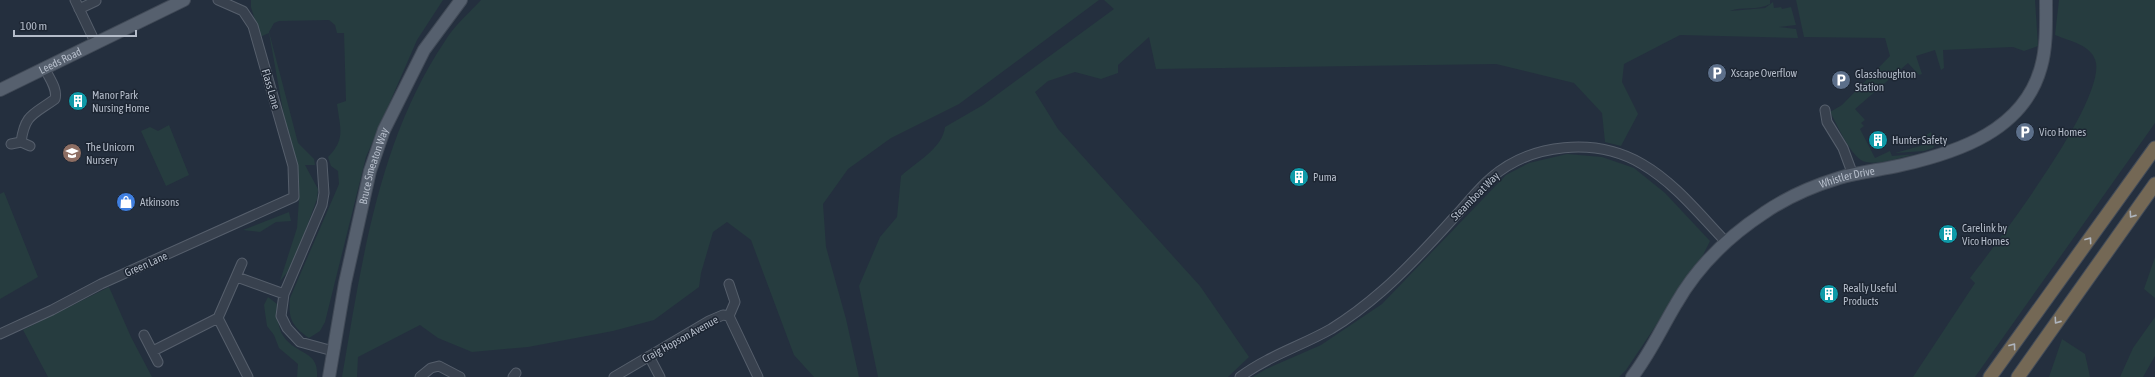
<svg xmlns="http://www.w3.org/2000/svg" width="2155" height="377" viewBox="0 0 2155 377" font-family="'Asap Condensed',sans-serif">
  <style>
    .green { fill: #263c3f }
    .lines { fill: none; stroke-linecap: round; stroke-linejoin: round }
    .minor-casing { stroke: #565f6c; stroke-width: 11 }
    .major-casing { stroke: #414a57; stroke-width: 14 }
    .highway-casing { stroke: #434c59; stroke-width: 15 }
    .minor { stroke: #38414e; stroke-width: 9 }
    .major { stroke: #56606e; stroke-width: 12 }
    .highway { stroke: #746855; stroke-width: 13 }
    .oneway { stroke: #aeb4bd }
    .labels { text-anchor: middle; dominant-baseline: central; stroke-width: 3; stroke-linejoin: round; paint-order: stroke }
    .street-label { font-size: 11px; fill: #b4bcc9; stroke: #1d2633 }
    .poi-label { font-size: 11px; fill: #b4bcc9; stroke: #1d2633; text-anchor: start }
  </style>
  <rect width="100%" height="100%" fill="#242f3e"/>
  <path class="green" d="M251,0h192l-26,40 -51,117 -41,165 -5,9 -11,7c-17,-12 -21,-19 -19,-40l49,-114 -1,-13 -7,-5 -3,-9c18,-18 12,-29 9,-53l9,-3 -2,-68h-7l-2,-8 -6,-5 -50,1 -5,2 -5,9 29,111 16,16 1,6h-10l13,24 -1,10 -25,68 -12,14 17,-53 2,-29 -30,-166 -9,4 -9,-30z
    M481,0h618l-140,104 -68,34 -43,31 -25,35 3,43 20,72 13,58h-45l-20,-22 -43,-115 -24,-18 -14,10 -12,41 -2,14 -45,33 -41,11 -85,16 -56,5 -34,-14 -18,-13 -62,32 -1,20h-15c20,-115 36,-236 103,-336 9,-15 24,-28 36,-41z
    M1104,0h666v4c-12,7 -28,2 -40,7l35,-3 8,-6 1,6 7,-1 1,2 9,-2 5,18 -17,2 17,2 2,9 -118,-3 -56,29 -2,18 16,32 -17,32 -16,-4 -3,-29 -28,-30 -78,-19 -340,5 -7,-32 -31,28v8l-17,6 -26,-7 -27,9 -13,11 23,37 142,157 49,71 -21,20h-350l-19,-91 21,-49 17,-20 4,-41c14,-13 42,-28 44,-49l38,-22 131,-96z
    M1796,0h239l3,46 -14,5 -11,-4 -70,3 1,18 -3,2 -6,-20 -19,6 6,18 -3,1 -11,-12 -53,46 10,11 -4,3 3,3 -4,3 15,29 15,-7 2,5 24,-2c-15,3 -35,11 -50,8 -14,-2 -29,-38 -36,-50l12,-7 48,-49 -5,-18 -81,-1z
    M2059,0h96v123l-180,254h-62l62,-94 -5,-5c28,-37 133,-173 126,-215 -3,-18 -27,-22 -41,-28z
    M169,125l20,50 -23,11 -25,-55 9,-4 8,4z
    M1931,132l4,12 -2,4 -9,3 -29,2 25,-7 5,-3 1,-8z
    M1567,154l35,3 32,11 31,25 45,48 -7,14 -77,115 -7,7h-366l13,-8 55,-24 61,-41 124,-129 23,-12z
    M4,192l34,85 -38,22v-105z
    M289,212l2,9 -15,1 -16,10 -17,-2z
    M2155,257v41l-11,-9z
    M109,287l22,50 21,40h-104l-25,-47z
    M268,297l9,7c1,11 0,24 7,33 14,19 35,13 33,40h-20l1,-13 -19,-16 -5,-13 -7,-9 -3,-21z
    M2155,317v39l-12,21h-23l13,-29z
    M2062,339l23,15 5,23h-41z"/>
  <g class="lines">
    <defs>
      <path id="minor" d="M75,0l21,44
        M79,9l17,-8
        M1825,110l2,12 16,26 10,27
        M21,142c4,-28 12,-27 34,-43 3,-10 -6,-21 -10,-30
        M11,144l10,-2 9,4
        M322,163l2,30 -2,12 -38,89 -3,22 6,12 13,14 33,9
        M242,263l-24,55 30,59
        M237,277l47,17
        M729,284l6,18 -6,14
        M729,316l29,61
        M0,334l52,-24 49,-26 193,-87 -1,-31 -40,-140 -10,-15 -25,-11
        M144,335l14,27
        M153,351l65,-33
        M649,356l11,21
        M420,377l11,-9 8,-2 21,11
        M513,377l3,-4
        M614,377l95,-56 14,-6 6,1
        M1240,377c28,-21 61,-31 91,-48 18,-11 35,-24 51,-38 28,-24 53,-53 78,-80 10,-11 20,-24 31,-33 40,-35 105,-41 151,-14 33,19 58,51 84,78"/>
      <g id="major">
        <path id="s1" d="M0,90l184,-90"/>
        <path id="s2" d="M329,377l16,-94 25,-112 14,-41 40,-80 37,-50"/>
        <path id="s3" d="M1632,377c18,-23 29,-48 44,-73 21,-37 53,-68 88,-91 23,-16 49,-27 75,-35 20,-6 42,-8 63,-13 57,-13 122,-35 139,-98 6,-21 5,-45 5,-67"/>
      </g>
      <path id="highway" d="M1990,377l165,-229
        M2018,377l137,-193"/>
    </defs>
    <use href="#minor" class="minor-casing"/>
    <use href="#major" class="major-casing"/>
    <use href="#highway" class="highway-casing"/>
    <use href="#minor" class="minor"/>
    <use href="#major" class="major"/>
    <use href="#highway" class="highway"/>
  </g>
  <defs><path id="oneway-chevron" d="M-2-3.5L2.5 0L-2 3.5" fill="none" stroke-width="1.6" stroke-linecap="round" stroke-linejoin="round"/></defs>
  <g class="oneway">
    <use href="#oneway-chevron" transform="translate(2132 215) rotate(125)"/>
    <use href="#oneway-chevron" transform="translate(2089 240) rotate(-54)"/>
    <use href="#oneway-chevron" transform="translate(2057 321) rotate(125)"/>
    <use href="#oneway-chevron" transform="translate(2013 346) rotate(-54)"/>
  </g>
  <defs>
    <symbol id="parking-disc" viewBox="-11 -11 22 22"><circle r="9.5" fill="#5c6f8a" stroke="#1d2633"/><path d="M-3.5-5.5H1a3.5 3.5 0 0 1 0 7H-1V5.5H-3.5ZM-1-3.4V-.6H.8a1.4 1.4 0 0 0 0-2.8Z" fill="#fff"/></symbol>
    <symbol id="building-disc" viewBox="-11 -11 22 22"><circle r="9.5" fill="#0f9aa8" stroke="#1d2633"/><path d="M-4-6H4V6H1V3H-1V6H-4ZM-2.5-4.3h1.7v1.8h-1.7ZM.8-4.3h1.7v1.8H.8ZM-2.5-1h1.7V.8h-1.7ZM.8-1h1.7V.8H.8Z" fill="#fff"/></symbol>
    <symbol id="school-disc" viewBox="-11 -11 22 22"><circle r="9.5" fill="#8d6e63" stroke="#1d2633"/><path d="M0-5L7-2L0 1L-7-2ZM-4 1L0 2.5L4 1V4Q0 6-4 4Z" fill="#fff"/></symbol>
    <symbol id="shop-disc" viewBox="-11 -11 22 22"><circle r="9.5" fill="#3f7fe0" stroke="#1d2633"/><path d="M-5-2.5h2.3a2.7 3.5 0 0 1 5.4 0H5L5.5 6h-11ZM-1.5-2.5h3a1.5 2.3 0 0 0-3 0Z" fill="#fff"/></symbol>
  </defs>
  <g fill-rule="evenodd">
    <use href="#parking-disc" x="1706" y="62" width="22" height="22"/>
    <use href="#parking-disc" x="1830" y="69" width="22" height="22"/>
    <use href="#building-disc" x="67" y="90" width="22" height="22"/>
    <use href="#parking-disc" x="2014" y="121" width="22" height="22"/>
    <use href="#building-disc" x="1867" y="129" width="22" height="22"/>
    <use href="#school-disc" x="61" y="142" width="22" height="22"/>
    <use href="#building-disc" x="1288" y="166" width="22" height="22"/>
    <use href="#shop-disc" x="115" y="191" width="22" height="22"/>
    <use href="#building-disc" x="1937" y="223" width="22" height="22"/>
    <use href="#building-disc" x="1818" y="283" width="22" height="22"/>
  </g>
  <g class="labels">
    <g class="street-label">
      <text stroke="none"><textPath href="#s1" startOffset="67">Leeds Road</textPath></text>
      <text transform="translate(271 89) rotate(74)">Flass Lane</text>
      <text stroke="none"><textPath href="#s2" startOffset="216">Bruce Smeaton Way</textPath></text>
      <text stroke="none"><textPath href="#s3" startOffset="304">Whistler Drive</textPath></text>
      <text transform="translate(1475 196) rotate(-45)">Steamboat Way</text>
      <text transform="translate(146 264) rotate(-24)">Green Lane</text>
      <text transform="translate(680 339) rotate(-29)">Craig Hopson Avenue</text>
    </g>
    <g class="poi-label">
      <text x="1731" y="73">Xscape Overflow</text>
      <text x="1855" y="74">Glasshoughton<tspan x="1855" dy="13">Station</tspan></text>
      <text x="92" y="95">Manor Park<tspan x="92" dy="13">Nursing Home</tspan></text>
      <text x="2039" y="132">Vico Homes</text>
      <text x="1892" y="140">Hunter Safety</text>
      <text x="86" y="147">The Unicorn<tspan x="86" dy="13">Nursery</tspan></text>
      <text x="1313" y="177">Puma</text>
      <text x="140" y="202">Atkinsons</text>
      <text x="1962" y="228">Carelink by<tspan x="1962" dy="13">Vico Homes</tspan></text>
      <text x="1843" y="288">Really Useful<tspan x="1843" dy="13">Products</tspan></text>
    </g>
  </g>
  <path d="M14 30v6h122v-6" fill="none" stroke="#b4bcc9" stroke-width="2"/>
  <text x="20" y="30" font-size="12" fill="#b4bcc9" stroke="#1d2633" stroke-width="3" paint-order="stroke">100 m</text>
</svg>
